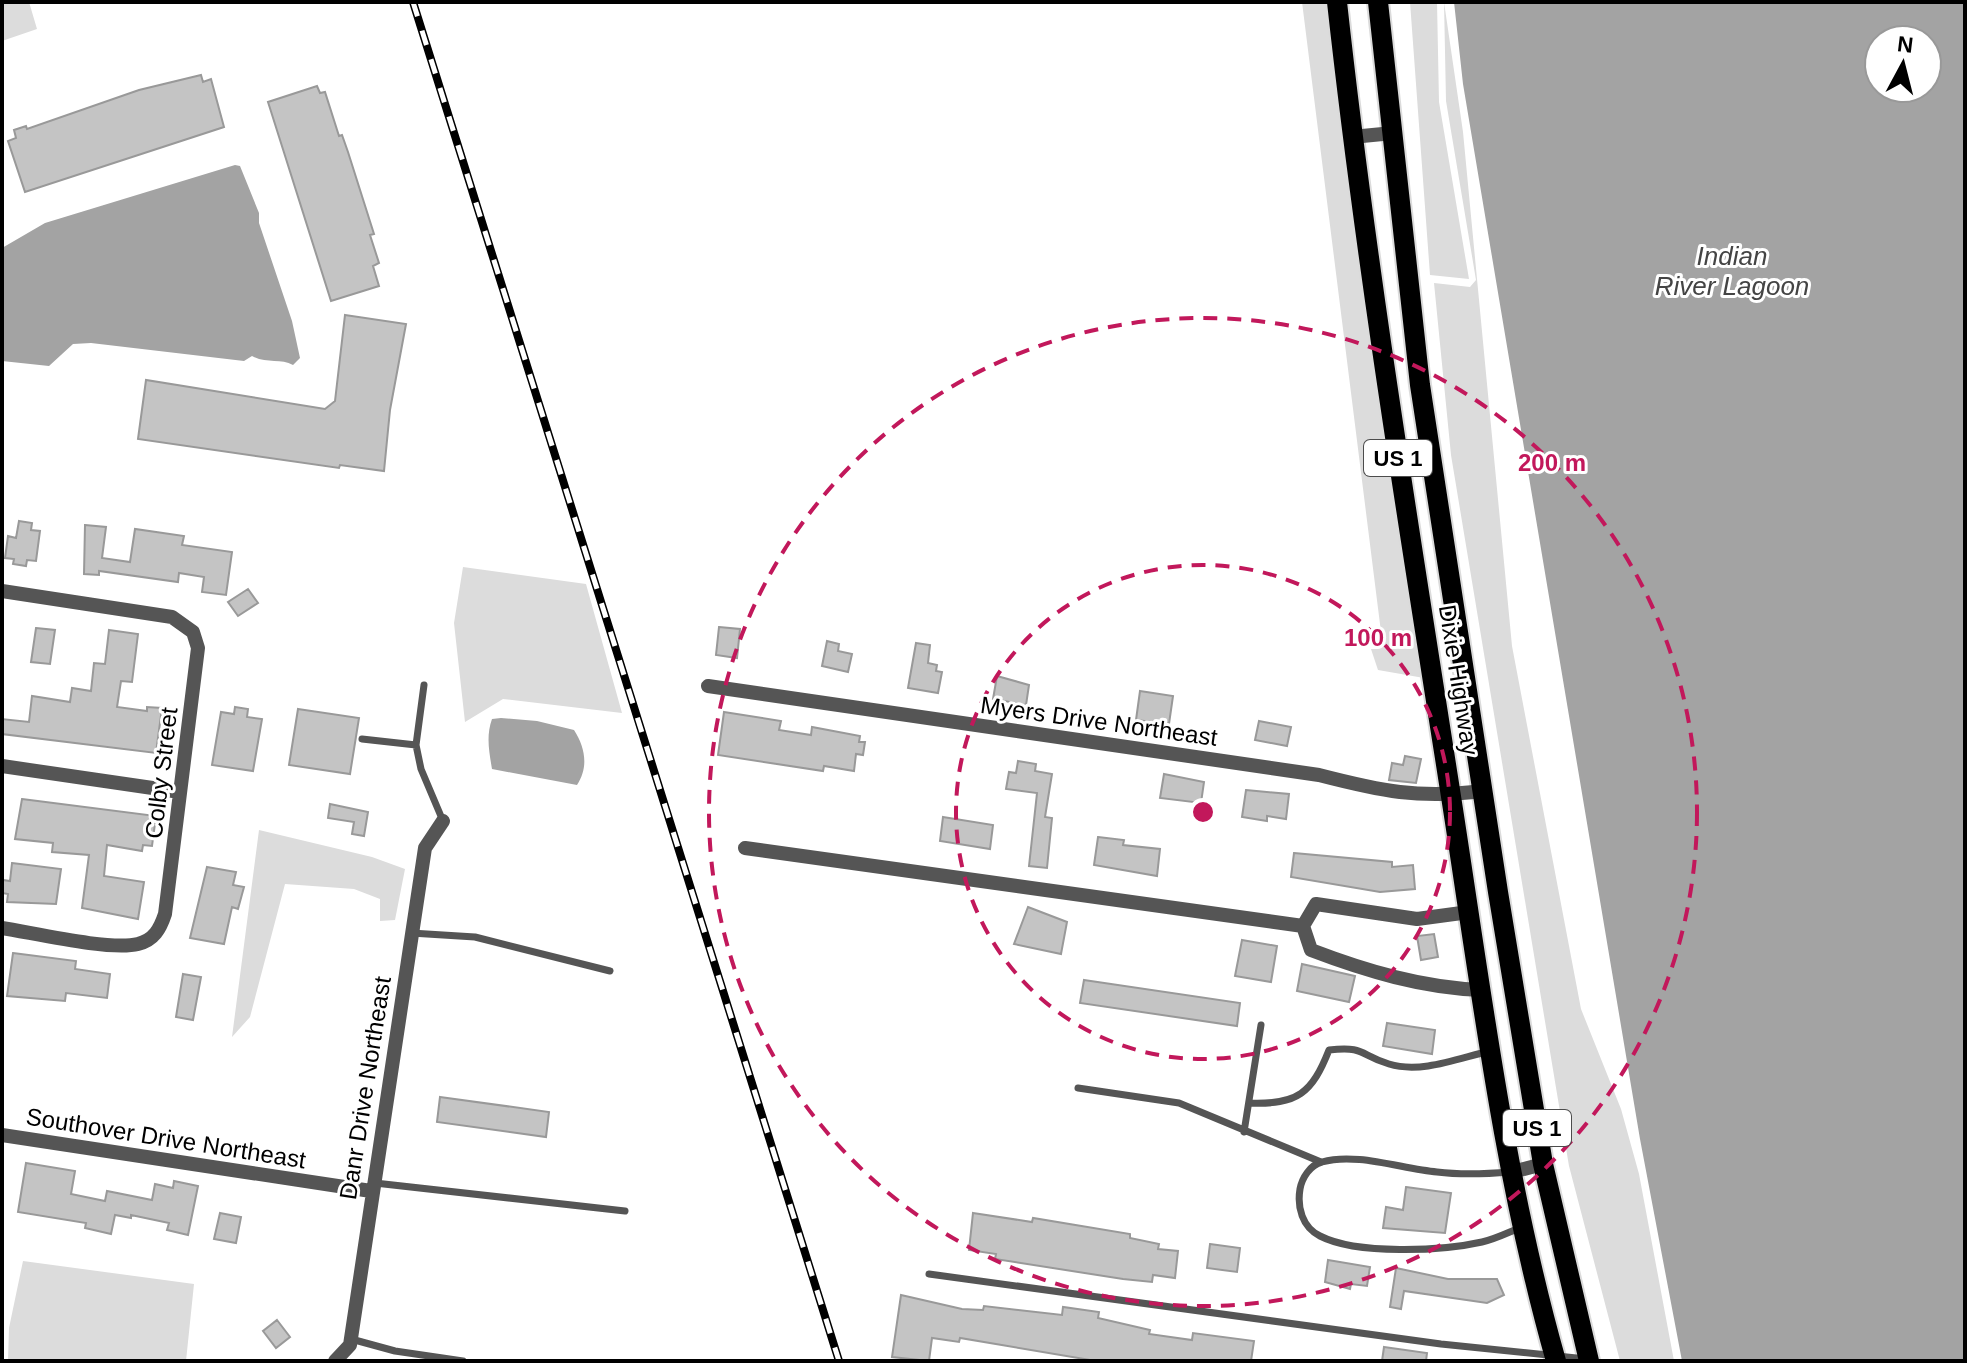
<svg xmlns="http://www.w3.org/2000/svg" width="1967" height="1363" viewBox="0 0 1967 1363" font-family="Arial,sans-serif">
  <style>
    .green { fill: #dcdcdc }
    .water { fill: #a3a3a3; fill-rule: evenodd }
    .building { fill: #c4c4c4; stroke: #999; stroke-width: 2 }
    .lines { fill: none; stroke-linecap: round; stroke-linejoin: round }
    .primary-casing { stroke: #dbdbdb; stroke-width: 24 }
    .lane { stroke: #555; stroke-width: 7 }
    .street { stroke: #555; stroke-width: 14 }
    .primary { stroke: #000; stroke-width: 20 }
    .rail-casing { stroke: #000; stroke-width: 8 }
    .rail { stroke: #fff; stroke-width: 5; stroke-dasharray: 15; stroke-linecap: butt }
    .ring { fill: none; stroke: #c2185b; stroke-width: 4; stroke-dasharray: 14 10 }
    .labels { text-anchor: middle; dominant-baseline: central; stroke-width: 6; stroke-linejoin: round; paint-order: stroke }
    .shield { fill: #fff; stroke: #4c4c4c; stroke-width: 2 }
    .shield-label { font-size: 22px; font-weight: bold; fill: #000 }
    .street-label { font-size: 24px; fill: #000; stroke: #fff }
    .water-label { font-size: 26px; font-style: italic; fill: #444; stroke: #fff }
    .centre { fill: #c2185b; stroke: #fff; stroke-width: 4 }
    .ring-label { font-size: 24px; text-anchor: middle; font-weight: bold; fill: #c2185b; stroke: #fff; stroke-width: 6; stroke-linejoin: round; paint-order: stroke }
  </style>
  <rect width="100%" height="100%" fill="#fff"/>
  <path class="green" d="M2,2h27l8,27 -35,12z
    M1302,2h26l31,262 65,414 -46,-8 -7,-21h7l4,-9z
    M1410,2h27l2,100 30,177 -39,-4z
    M1444,2l19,130 49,514 69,363 40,100 18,65 35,187h-54l-51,-195 -118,-711 -17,-172 36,4 6,-7 -30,-179z
    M463,567l123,17 36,129 -119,-14 -38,23 -11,-99z
    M259,830l113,27 33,12 -10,51 -15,1v-22l-26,-10 -69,-5 -35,133 -18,20z
    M23,1261l171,23 -8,77h-178l1,-33z"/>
  <path class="water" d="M1454,2h511v1359h-283l-42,-222 -177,-1055zM1879,40h48v48h-48z
    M235,165l5,1 19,47v10l33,98 8,37 -7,7c-12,-7 -27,-1 -41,-9l-8,5 -153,-18 -18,1 -24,22 -47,-5v-113l43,-25z
    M501,718l36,3 37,9c11,17 15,37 3,55l-85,-16c-3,-18 -6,-33 0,-50z"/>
  <path class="building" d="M201,75l2,7 8,-3 13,48 -199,65 -17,-51 8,-3 -2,-8 12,-4 1,3 112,-39z
    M317,86l3,7 5,-1 14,44 3,-1 6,17 26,82 -4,1 9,28 -6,3 6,20 -48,15 -63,-199z
    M345,315l61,9 -16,86 -6,61 -44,-6 -1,3 -201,-29 8,-59 179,29 10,-8z
    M19,521l13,2 -1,7 9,1 -4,30 -9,-1 -1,6 -13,-2 1,-5 -9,-1 3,-22 8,2z
    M85,525l21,2 -4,31 28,4 5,-33 49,7 -2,9 50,7 -6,43 -24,-3 2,-15 -25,-4 -1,9 -79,-11v4l-15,-1z
    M248,589l10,14 -20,13 -10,-14z
    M719,627l21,2 -3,29 -21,-3z
    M36,628l19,2 -5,34 -19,-2z
    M109,630l29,4 -6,48 -11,-1 -4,26 30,4v-4l15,1 -6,45 -154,-19v-15l27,3 3,-26 38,6 2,-14 19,3 3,-28 11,1z
    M827,641l12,3 -1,7 14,3 -4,18 -26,-6z
    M916,643l14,2 -2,18 9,2 -1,6 6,1 -4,21 -30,-5z
    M997,676l32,9 -3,20 -33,-6z
    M1140,691l33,5 -4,28 -33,-4z
    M235,707l13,2 -1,8 15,2 -9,52 -41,-6 9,-53 13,2z
    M298,709l61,9 -9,56 -61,-9z
    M724,712l57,9 -2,9 32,5 1,-8 48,9 -1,6h6l-2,13 -7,-1 -2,17 -30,-5 -1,5 -105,-16z
    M1259,721l32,6 -4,19 -32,-6z
    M1405,756l16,3 -5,24 -27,-3 3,-17 11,2z
    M1018,761l18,3 -1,7 17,3 -7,43 7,1 -5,50 -18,-2 8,-73 -31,-4 3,-17 7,1z
    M1164,774l40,8 -3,21 -41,-5z
    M1246,790l43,4 -3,25 -19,-3v5l-25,-4z
    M22,799l134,17 -4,30 -9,-1 -1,6 -35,-6 -3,31 40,6 -6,37 -56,-11 7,-53 -37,-3 1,-9 -38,-4z
    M330,804l38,8 -4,24 -12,-2 2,-12 -26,-4z
    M943,817l50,8 -3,24 -50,-8z
    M1098,837l26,3 -1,5 37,4 -3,27 -63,-11z
    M1294,853l98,9v5l21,-2 2,24 -35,3 -89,-15z
    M12,863l49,6 -5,35 -49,-2 1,-8 -6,-1 1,-13 7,1z
    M207,867l29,5 -3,13 11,2 -6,22 -6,-2 -8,37 -34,-6z
    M1028,907l39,15 -6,32 -47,-10z
    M1434,934l4,23 -17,3 -4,-24z
    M1242,940l35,6 -6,36 -36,-6z
    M13,953l63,8 -1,8 35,5 -3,24 -41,-5 -1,8 -58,-5z
    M1302,964l53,12 -6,26 -52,-11z
    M183,974l18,3 -8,43 -17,-3z
    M1084,980l156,23 -3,23 -157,-23z
    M1387,1023l48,7 -3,24 -49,-8z
    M440,1097l109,15 -3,25 -109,-15z
    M26,1163l49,8 -4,23 34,7 2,-10 45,9 3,-16 18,4 1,-7 24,5 -10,49 -21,-5 2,-7 -38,-8v3l-16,-3 -4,19 -26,-6 1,-5 -68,-11z
    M1406,1187l45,6 -6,40 -62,-5 3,-21 17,3z
    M220,1213l21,4 -5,26 -22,-4z
    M973,1213l59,9 1,-4 97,16v4l29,6 -1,5 20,2 -3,27 -22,-3 -1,7 -29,-3 -128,-20 1,-5 -27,-4z
    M1210,1244l30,4 -3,24 -30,-4z
    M1328,1260l42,7 -3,19 -16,-2 -1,5 -25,-7z
    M1396,1268l52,11h49l7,16 -17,8 -83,-12 -3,18 -11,-2z
    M901,1295l61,14 21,1 1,-4 78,9 1,-8 36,5 -1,6 52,12 -1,4 43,6 1,-7 61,8 -3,20h-155l-136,-23 -1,4 -27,-4 -3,23 -37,-4z
    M277,1320l13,17 -14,11 -13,-17z
    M1384,1347l43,6 -1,8h-44z"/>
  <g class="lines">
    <defs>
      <path id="primary" d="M1337,2c29,264 72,526 113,788 30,191 53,385 106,571
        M1378,2l42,383 78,507 45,272 46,197"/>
    </defs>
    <use href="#primary" class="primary-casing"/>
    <path class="lane" d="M424,685l-8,60 5,24 22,52
      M362,739l54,6
      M411,933l64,4 135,34
      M1078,1088l101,15 142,59
      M1249,1103c49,2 63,-10 80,-53 37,-4 30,5 60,14 32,10 70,-6 101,-13
      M1244,1132l17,-107
      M1510,1172c-24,2 -49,3 -73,0 -35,-3 -81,-20 -115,-10 -12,3 -20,16 -22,27 -3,18 2,38 20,47 37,19 122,15 162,6 14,-3 27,-10 40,-15
      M375,1183l250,28
      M929,1274l512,70 145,15
      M351,1339l44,12 68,10"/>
    <path class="street" d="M1352,137l41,-4
      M2,591l170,26 21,15 5,16 -33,266c-5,15 -11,26 -27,30 -28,7 -104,-11 -136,-16
      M708,686l611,89c62,16 99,24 164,16
      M2,766l178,26
      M745,848l558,78 13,-22 101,15 52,-7
      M1303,926l8,24c55,21 112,38 171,40
      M2,1135l369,56
      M1512,1172l31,-8
      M335,1361l15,-16 75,-497 18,-27"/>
    <use href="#primary" class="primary"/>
    <defs>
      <path id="rail" d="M413,2l426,1359"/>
    </defs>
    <use href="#rail" class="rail-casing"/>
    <use href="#rail" class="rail"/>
  </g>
  <g class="ring">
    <circle cx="1203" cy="812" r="247"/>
    <circle cx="1203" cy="812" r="494"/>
  </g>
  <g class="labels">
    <g class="shield">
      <rect x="1364" y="440" width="68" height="36" rx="6"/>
      <rect x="1503" y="1110" width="68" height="36" rx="6"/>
    </g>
    <g class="shield-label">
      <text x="1398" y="458">US 1</text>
      <text x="1537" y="1128">US 1</text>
    </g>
    <g class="street-label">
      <text transform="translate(1459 680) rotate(81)">Dixie Highway</text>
      <text transform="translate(1099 721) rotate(8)">Myers Drive Northeast</text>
      <text transform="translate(161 773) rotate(-83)">Colby Street</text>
      <text transform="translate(365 1088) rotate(-81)">Danr Drive Northeast</text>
      <text transform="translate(166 1138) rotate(9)">Southover Drive Northeast</text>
    </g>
    <g class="water-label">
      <text x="1732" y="256">Indian<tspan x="1732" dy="30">River Lagoon</tspan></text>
    </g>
  </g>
  <circle cx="1203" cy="812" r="12" class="centre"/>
  <g class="ring-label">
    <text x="1552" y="471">200 m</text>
    <text x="1378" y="646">100 m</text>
  </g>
  <rect width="1967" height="1363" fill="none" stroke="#000000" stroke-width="8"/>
  <g transform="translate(1903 64) rotate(7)"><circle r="38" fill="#ffffff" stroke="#999999" stroke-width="2"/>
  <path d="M0-6L14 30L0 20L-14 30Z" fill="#000000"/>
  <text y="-12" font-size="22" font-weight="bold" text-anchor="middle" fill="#000000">N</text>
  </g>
</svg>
